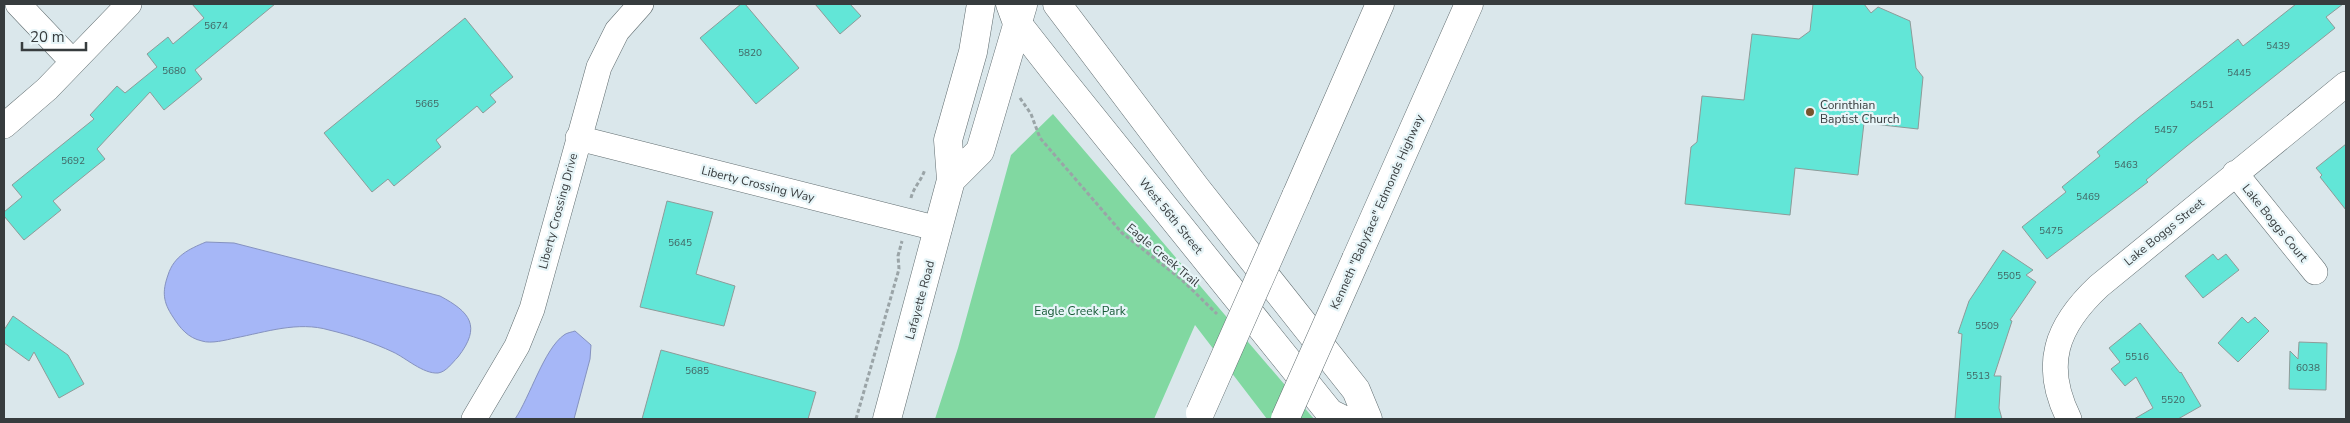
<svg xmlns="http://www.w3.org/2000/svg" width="2350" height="423" viewBox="0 0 2350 423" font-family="'Nunito Sans',sans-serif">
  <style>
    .green { fill: #81d8a1 }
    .water { fill: #a6b7f7; stroke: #8592c0 }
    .building { fill: #62e6d7; stroke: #8e9b99 }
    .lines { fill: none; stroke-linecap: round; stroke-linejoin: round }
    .minor-casing { stroke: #616d70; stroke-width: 26 }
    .secondary-casing { stroke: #616d70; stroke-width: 29 }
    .primary-casing { stroke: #616d70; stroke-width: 29 }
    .motorway-casing { stroke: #616d70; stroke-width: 29 }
    .path { stroke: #9aa4a7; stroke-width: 3; stroke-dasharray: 4 2.5; stroke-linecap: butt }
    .minor { stroke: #fff; stroke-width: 25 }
    .secondary { stroke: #fff; stroke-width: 28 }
    .primary { stroke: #fff; stroke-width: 28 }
    .motorway { stroke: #fff; stroke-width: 28 }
    .motorway-bridge-casing { stroke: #616d70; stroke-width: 29; stroke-linecap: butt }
    .motorway-bridge { stroke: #fff; stroke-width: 28 }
    .poi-dot { fill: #77542d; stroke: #e7f5f8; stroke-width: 2 }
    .labels { text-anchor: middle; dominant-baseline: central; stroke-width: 4.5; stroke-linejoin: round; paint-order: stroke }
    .number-label { font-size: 10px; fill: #426664 }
    .poi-label { font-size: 12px; fill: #373c3e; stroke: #e7f5f8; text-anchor: start }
    .street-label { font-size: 12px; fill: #373c3e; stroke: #e7f5f8 }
    .park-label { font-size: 12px; fill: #185a37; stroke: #e7f5f8 }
  </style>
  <rect width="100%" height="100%" fill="#dae7eb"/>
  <path class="green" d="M1053,114l261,305h-47l-72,-94 -41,94h-219l23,-71 53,-193z"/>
  <path class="water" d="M206,242l28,1 206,53c30,16 42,30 18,61 -6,6 -12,15 -20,16 -15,1 -32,-15 -45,-21 -19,-9 -43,-17 -64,-22 -31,-9 -63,2 -94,8 -9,2 -24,6 -33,3 -14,-3 -22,-13 -29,-24 -10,-15 -11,-25 -5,-42 6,-19 21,-26 38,-33z
    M575,331l16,14 -1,14 -16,60h-59c15,-22 29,-70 49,-84 2,-2 8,-3 11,-4z"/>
  <path class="building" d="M192,4h83l-80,66 7,9 -38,31 -14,-18 -53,57 8,10 -52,42 8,9 -37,30 -20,-24v-4l18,-15 -10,-12 82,-66 -4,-4 27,-29 8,7 32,-26 -10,-13 21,-17 5,7 31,-26z
    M741,4h4l54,64 -43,36 -56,-66z
    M815,4h35l11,12 -21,18z
    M1813,4h51l7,9 7,-6 32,14 6,47 7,9 -5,52 -54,-6 -6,52 -63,-7 -5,47 -105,-11 6,-57 6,-5 5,-46 42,4 8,-66 47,5 11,-8z
    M2296,4h47l-17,13 9,11 -148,118 -41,34 2,2 -101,77 -25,-32 44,-35 -4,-5 38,-31 -3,-4 41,-34 100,-79 5,7z
    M465,18l48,59 -23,18 6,7 -13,11 -6,-7 -41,34 5,7 -47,39 -6,-7 -16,13 -48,-59z
    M2346,144v66l-26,-33 2,-2 -6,-7z
    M667,201l46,11 -17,62 39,12 -11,40 -84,-19z
    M2003,250l30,20 -7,5 10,7 -26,38 2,1 -18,55h7l-2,32 3,11h-47l7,-85 -4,-1 11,-32z
    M2213,254l5,6 8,-6 13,16 -36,28 -18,-22z
    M13,316l55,39 16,29 -25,14 -25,-46 -5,9 -25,-18v-13z
    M2242,317l6,6 7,-6 14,14 -31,31 -20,-19z
    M2140,323l40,50 1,-1 20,34 -23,13h-44l19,-11 -17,-31 -11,9 -14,-17 9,-7 -11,-14z
    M2299,342l28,1 -1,47 -37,-1 1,-38 8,8z
    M661,350l155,42 -8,27h-166z"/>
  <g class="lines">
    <defs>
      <path id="minor" d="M18,4l55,58
        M4,126l43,-37 82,-85
        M578,138l361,91
        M2235,173l80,99
        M474,419l43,-73 15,-37 67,-242 18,-36 24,-27
        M2069,419c-27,-54 -13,-93 30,-133l247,-202"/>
      <path id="secondary" d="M951,180l29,-29 43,-146
        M887,419l64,-239 -3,-40 25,-88 8,-48"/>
      <path id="primary" d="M1010,4l7,19 40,51 273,339 12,6
        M1057,4l139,184 160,202 12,29"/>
      <path id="motorway" d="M1296,196l84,-192
        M1356,259l113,-255"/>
    </defs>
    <use href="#minor" class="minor-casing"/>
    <use href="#secondary" class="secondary-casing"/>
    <use href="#primary" class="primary-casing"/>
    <use href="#motorway" class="motorway-casing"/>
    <path class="path" d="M1020,98l11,16 9,24 82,95 59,46 36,35
      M911,198c2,-10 11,-18 14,-29
      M856,419l43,-150 -1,-13 4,-15"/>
    <use href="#minor" class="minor"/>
    <use href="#secondary" class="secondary"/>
    <use href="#primary" class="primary"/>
    <use href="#motorway" class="motorway"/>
    <defs>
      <path id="motorway-bridge" d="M1200,413l96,-217
        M1285,419l71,-160"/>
    </defs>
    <use href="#motorway-bridge" class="motorway-bridge-casing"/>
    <use href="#motorway-bridge" class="motorway-bridge"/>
  </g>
  <circle class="poi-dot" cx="1810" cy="112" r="5"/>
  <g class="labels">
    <g class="number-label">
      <text x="216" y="26">5674</text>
      <text x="2278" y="46">5439</text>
      <text x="750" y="53">5820</text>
      <text x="174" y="71">5680</text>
      <text x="2239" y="73">5445</text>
      <text x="427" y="104">5665</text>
      <text x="2202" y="105">5451</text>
      <text x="2166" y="130">5457</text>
      <text x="73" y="161">5692</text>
      <text x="2126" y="165">5463</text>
      <text x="2088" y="197">5469</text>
      <text x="2051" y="231">5475</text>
      <text x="680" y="243">5645</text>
      <text x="2009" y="276">5505</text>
      <text x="1987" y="326">5509</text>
      <text x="2137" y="357">5516</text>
      <text x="2308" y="368">6038</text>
      <text x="697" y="371">5685</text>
      <text x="1978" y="376">5513</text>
      <text x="2173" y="400">5520</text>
    </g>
    <g class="poi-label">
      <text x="1820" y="105">Corinthian<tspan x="1820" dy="14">Baptist Church</tspan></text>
    </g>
    <g class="street-label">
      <text transform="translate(758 184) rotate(14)">Liberty Crossing Way</text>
      <text transform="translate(558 211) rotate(-75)">Liberty Crossing Drive</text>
      <text transform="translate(1377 212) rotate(-66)">Kenneth "Babyface" Edmonds Highway</text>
      <text transform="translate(1171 216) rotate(51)">West 56th Street</text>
      <text transform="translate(2275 223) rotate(51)">Lake Boggs Court</text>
      <text transform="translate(2164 232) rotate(-39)">Lake Boggs Street</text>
      <text transform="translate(1163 255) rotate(40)">Eagle Creek Trail</text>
      <text transform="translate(920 300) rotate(-75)">Lafayette Road</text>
    </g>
    <g class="park-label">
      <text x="1080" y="311">Eagle Creek Park</text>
    </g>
  </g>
  <rect width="2350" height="423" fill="none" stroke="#373c3e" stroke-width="10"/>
  <path d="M22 42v8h64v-8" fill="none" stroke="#373c3e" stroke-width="2.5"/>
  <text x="30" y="42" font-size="15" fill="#373c3e" stroke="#e7f5f8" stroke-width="4" paint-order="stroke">20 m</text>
</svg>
